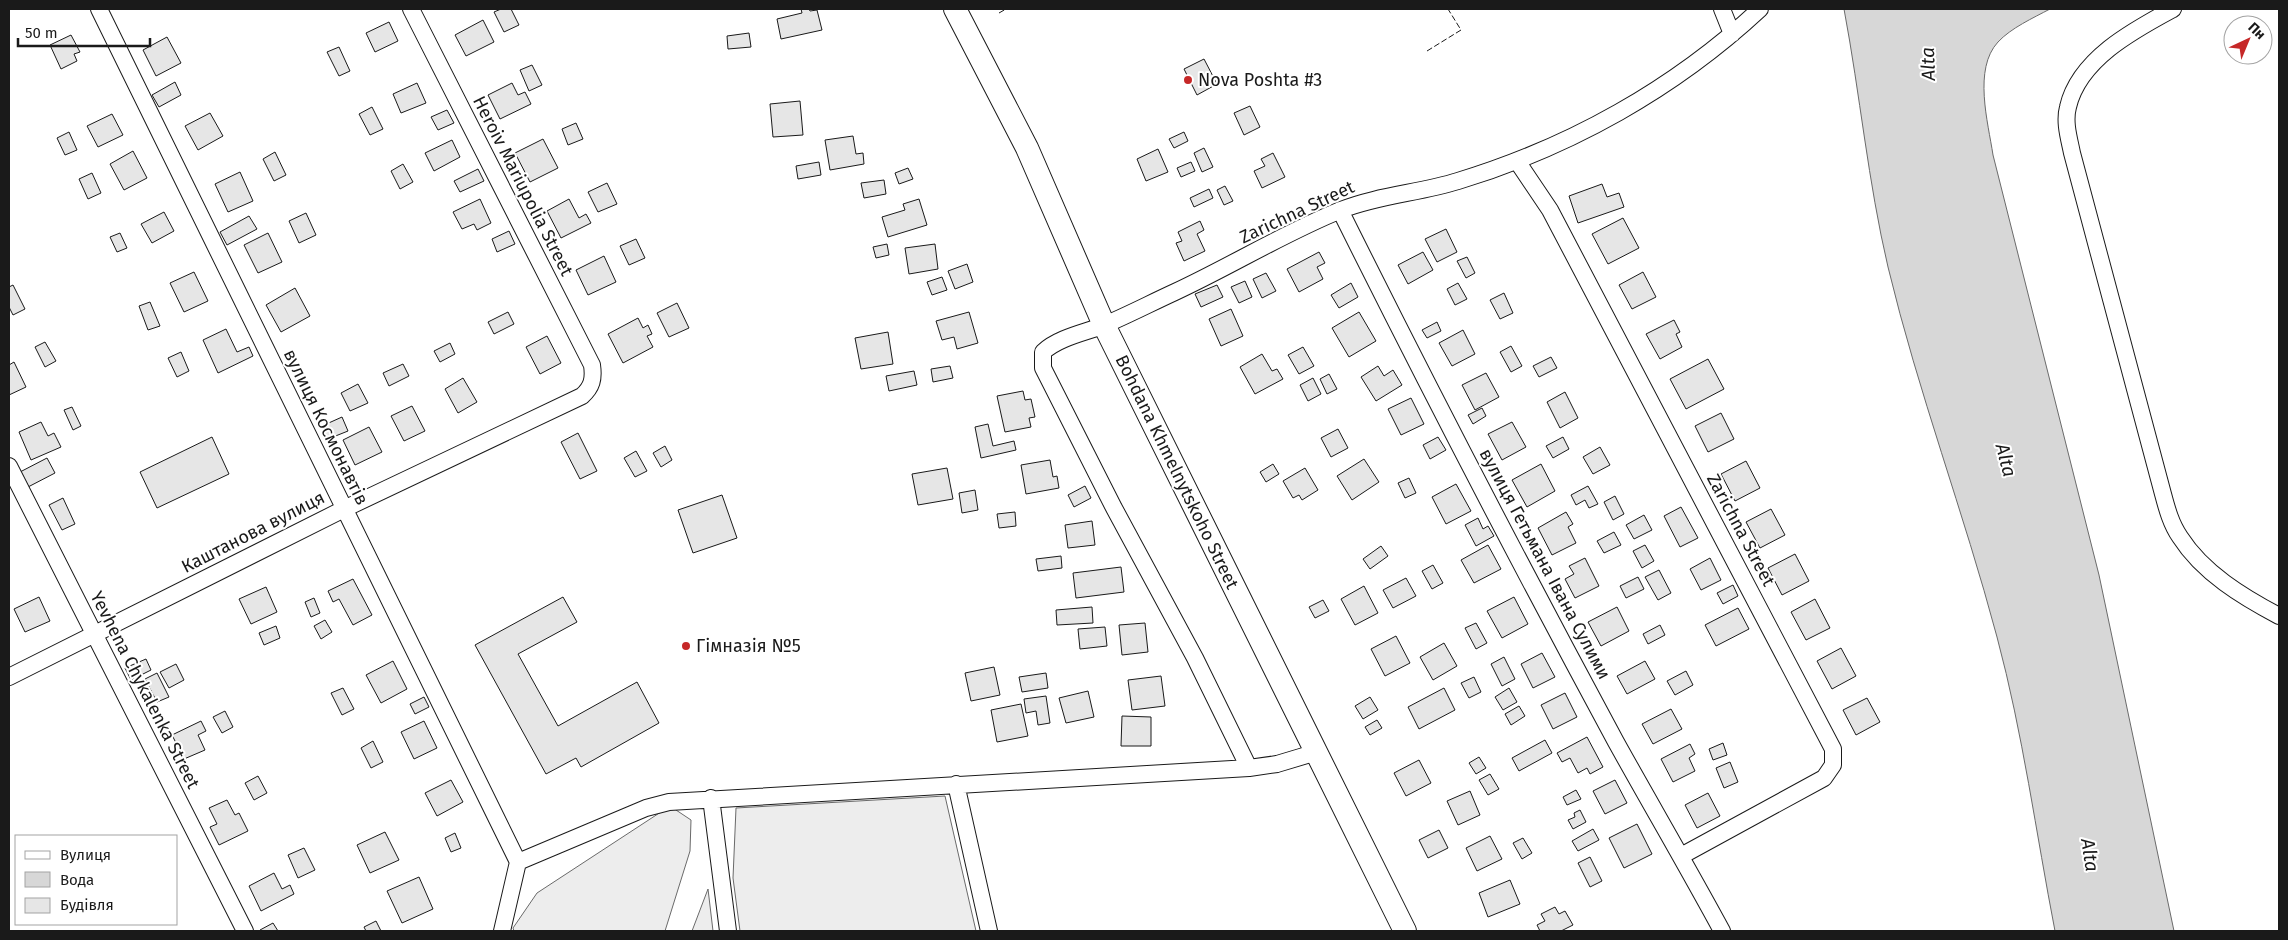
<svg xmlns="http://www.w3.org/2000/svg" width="2288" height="940" viewBox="0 0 2288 940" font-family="'Fira Sans',sans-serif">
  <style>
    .built { fill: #ededed; stroke: #6a6a6a }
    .water { fill: #d7d7d7; stroke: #6a6a6a }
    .building { fill: #e6e6e6; stroke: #1a1a1a }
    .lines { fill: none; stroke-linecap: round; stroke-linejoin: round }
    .minor-casing { stroke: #1a1a1a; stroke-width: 18 }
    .secondary-casing { stroke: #1a1a1a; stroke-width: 24 }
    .minor { stroke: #fff; stroke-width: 16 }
    .secondary { stroke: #fff; stroke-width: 22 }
    .fence { stroke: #1a1a1a; stroke-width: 1; stroke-dasharray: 6 2.5; stroke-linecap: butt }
    .poi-dot { fill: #c62828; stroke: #fff; stroke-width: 2 }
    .labels { text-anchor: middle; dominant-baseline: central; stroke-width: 4; stroke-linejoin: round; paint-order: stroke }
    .poi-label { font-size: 18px; fill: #1a1a1a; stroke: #fff; text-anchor: start }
    .street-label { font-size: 18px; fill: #1a1a1a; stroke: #fff }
    .water-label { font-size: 19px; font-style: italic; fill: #1a1a1a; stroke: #fff }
  </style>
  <rect width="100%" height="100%" fill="#fff"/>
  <path class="built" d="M945,796l31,135h-236l-7,-53 3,-70z
    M670,806l21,14 -1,31 -25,80h-151l-1,-3 24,-35z
    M708,889l5,42h-21z"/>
  <path class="water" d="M1844,9h206c-17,9 -39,19 -52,33 -25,27 -10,80 -5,113l106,420 75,356h-119c-19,-98 -32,-197 -58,-294 -33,-124 -79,-245 -109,-370 -20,-85 -28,-173 -44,-258z"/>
  <path class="building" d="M501,9h10l8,16 -15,7 -10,-20z
    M801,9h8l1,2 7,-1 5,20 -41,9 -4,-20 25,-6z
    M483,20l11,22 -28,14 -11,-21z
    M389,22l9,19 -23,11 -9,-19z
    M749,33l2,14 -23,2 -1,-13z
    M71,35l9,17 -6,2 3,7 -16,8 -11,-24z
    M167,37l14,26 -25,13 -13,-26z
    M339,47l11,24 -11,5 -12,-24z
    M1204,59l13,25 -20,11 -13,-26z
    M532,65l10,20 -13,6 -9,-21z
    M175,82l6,13 -22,12 -7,-12z
    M417,83l9,20 -25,10 -8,-19z
    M512,83l6,12 7,-3 6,12 -31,15 -12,-24z
    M800,101l3,34 -30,2 -3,-33z
    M1250,106l10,21 -16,8 -10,-22z
    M372,107l11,22 -13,6 -11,-21z
    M447,110l7,13 -16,7 -7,-13z
    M210,113l13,23 -25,14 -13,-24z
    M112,114l11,21 -25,12 -11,-21z
    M576,123l7,16 -15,6 -6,-16z
    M69,132l8,18 -12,5 -8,-17z
    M1184,132l4,9 -14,7 -5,-9z
    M853,136l3,18 7,-1 1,11 -34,6 -5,-30z
    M543,139l15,29 -28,14 -15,-29z
    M452,140l8,17 -26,14 -9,-18z
    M1204,148l9,19 -11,5 -8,-19z
    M1158,149l10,23 -22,9 -9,-22z
    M133,151l14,27 -23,12 -14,-26z
    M275,152l11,23 -12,6 -11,-22z
    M1273,153l12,24 -23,11 -8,-17 11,-5 -4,-7z
    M819,162l2,13 -23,4 -2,-13z
    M1191,162l4,9 -14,6 -4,-9z
    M403,164l10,18 -13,7 -9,-18z
    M908,168l5,11 -14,5 -4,-11z
    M478,169l6,12 -24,11 -6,-11z
    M240,172l13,29 -25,11 -13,-28z
    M92,173l9,20 -13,6 -9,-20z
    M884,180l2,14 -22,4 -3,-15z
    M607,183l10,21 -19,8 -10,-20z
    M1602,184l5,13 12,-4 5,14 -46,16 -9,-27z
    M1225,186l8,15 -9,4 -7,-15z
    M1209,189l4,9 -19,9 -4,-9z
    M480,199l11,24 -14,7 -3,-6 -12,5 -9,-17z
    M569,199l10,19 7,-4 5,9 -30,15 -14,-27z
    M919,199l8,26 -39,12 -6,-20 23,-7 -2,-6z
    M164,212l10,19 -22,12 -11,-19z
    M306,213l10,22 -17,8 -10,-22z
    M249,216l8,13 -30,16 -7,-13z
    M1623,218l16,30 -31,16 -16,-30z
    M1200,221l4,9 -7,4 8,17 -21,10 -8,-18 6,-2 -4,-9z
    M1446,229l11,23 -20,10 -12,-23z
    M509,231l6,13 -18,8 -5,-13z
    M120,233l7,15 -10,4 -7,-15z
    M268,233l14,29 -24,11 -14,-28z
    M636,239l9,19 -16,7 -9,-19z
    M887,244l2,11 -13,3 -3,-11z
    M935,244l3,25 -29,5 -4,-26z
    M1319,252l6,11 -8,4 6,12 -24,13 -12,-23z
    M1423,252l10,18 -25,14 -10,-19z
    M604,256l12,26 -28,13 -12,-25z
    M1467,257l8,16 -9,5 -9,-17z
    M967,264l6,18 -18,7 -7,-18z
    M194,272l14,29 -24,11 -14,-29z
    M1643,272l13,25 -24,12 -13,-24z
    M1266,273l10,18 -14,7 -9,-19z
    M942,277l5,13 -15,5 -5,-13z
    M1245,281l7,16 -13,6 -8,-16z
    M1351,283l7,14 -19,11 -8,-13z
    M1458,283l9,16 -12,6 -8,-16z
    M13,285l12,24 -12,6 -4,-8v-20z
    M1217,285l6,12 -22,10 -6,-13z
    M295,288l15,28 -29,16 -15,-27z
    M1504,293l9,20 -13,6 -10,-19z
    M150,302l10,24 -12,4 -9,-24z
    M677,303l12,25 -20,9 -12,-24z
    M1231,309l12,27 -22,10 -12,-27z
    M508,312l6,12 -20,10 -6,-12z
    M969,312l9,31 -21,6 -3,-12 -12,3 -6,-19z
    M1359,312l17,29 -27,16 -17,-29z
    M638,318l5,10 5,-3 4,9 -5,2 6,11 -30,16 -15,-29z
    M1674,320l6,12 -4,2 6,13 -22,12 -14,-25z
    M1437,322l4,9 -14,7 -5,-8z
    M226,329l11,23 12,-5 4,9 -35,17 -15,-33z
    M1463,330l12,24 -23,12 -13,-23z
    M888,332l5,32 -32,5 -6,-31z
    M547,336l14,27 -21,11 -14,-27z
    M45,342l11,19 -11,6 -10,-20z
    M450,343l5,11 -15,8 -6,-11z
    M1511,346l11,20 -11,6 -11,-20z
    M1303,347l11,19 -15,8 -11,-19z
    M181,352l8,19 -12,6 -9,-19z
    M1262,354l10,17 5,-2 6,10 -28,15 -15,-27z
    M1551,357l6,11 -18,9 -6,-11z
    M1708,359l16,30 -38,20 -16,-30z
    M14,362l12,25 -17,8v-30z
    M403,364l6,12 -20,10 -6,-13z
    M950,366l3,12 -20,4 -2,-13z
    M1378,366l6,10 9,-6 9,15 -26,16 -15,-24z
    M914,371l3,14 -28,6 -3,-15z
    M1486,373l13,24 -24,13 -13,-25z
    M1329,374l8,15 -10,5 -7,-15z
    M463,378l14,24 -19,11 -13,-24z
    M1313,378l8,16 -13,7 -8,-16z
    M358,384l10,19 -18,8 -9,-18z
    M1023,391l2,9 6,-1 4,18 -6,1 2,9 -26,5 -8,-36z
    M1565,392l13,26 -18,10 -13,-26z
    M1411,398l13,26 -23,11 -13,-26z
    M412,406l13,25 -21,10 -13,-25z
    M72,407l9,19 -8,4 -9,-20z
    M1482,408l4,8 -13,8 -5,-9z
    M1721,413l13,26 -26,13 -13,-26z
    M342,417l6,14 -20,8 -6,-13z
    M41,422l7,14 6,-3 7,14 -30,13 -12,-28z
    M1512,422l14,25 -24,13 -14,-26z
    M988,424l5,22 21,-5 2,9 -35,8 -6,-31z
    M369,427l13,25 -27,13 -12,-25z
    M1338,429l10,19 -17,9 -10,-19z
    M578,433l19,38 -17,8 -19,-37z
    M212,437l17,37 -72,34 -17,-36z
    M1438,437l8,13 -16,9 -7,-14z
    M1563,437l6,12 -16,9 -7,-12z
    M665,446l7,14 -11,7 -8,-14z
    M1600,447l10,18 -17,9 -10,-17z
    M636,451l11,20 -12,6 -11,-19z
    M47,458l8,15 -27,14 -8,-15z
    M1364,459l15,23 -27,18 -15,-24z
    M1050,460l3,17 4,-1 2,12 -33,6 -5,-29z
    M1746,461l14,27 -25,13 -14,-27z
    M1273,464l6,10 -13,8 -6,-10z
    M1541,464l14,27 -28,16 -15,-27z
    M947,468l6,31 -35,6 -6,-31z
    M1305,468l13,22 -16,10 -3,-5 -6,3 -10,-17z
    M1409,478l7,15 -11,5 -7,-15z
    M1456,484l15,27 -25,13 -14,-27z
    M1085,486l6,12 -17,9 -6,-12z
    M1588,486l10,18 -9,4 -4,-8 -9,5 -5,-10z
    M975,490l3,20 -16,3 -3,-20z
    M722,495l15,43 -44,15 -15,-43z
    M1615,496l9,18 -11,6 -9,-18z
    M63,498l12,26 -13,6 -13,-25z
    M1681,507l17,31 -18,9 -16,-31z
    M1771,509l14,26 -25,13 -14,-26z
    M1015,512l1,14 -17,2 -2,-14z
    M1566,512l7,12 -5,3 8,16 -24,12 -14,-27z
    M1644,515l8,15 -18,9 -8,-14z
    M1478,518l5,11 5,-3 6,10 -18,10 -11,-21z
    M1092,521l3,24 -27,3 -3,-23z
    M1614,532l7,13 -17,8 -7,-12z
    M1488,545l13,24 -27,14 -13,-23z
    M1645,545l9,16 -12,7 -9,-17z
    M1381,546l7,10 -18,13 -7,-10z
    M1795,554l14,27 -27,14 -14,-27z
    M1061,556l1,12 -24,3 -2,-12z
    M1585,558l14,28 -24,12 -10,-19 9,-5 -5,-8z
    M1710,558l11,22 -20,10 -11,-21z
    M1433,565l10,18 -11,6 -10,-18z
    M1121,567l3,25 -48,6 -3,-25z
    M1659,570l12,23 -13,7 -13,-23z
    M1638,577l6,12 -18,9 -6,-12z
    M1406,578l10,18 -23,12 -10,-18z
    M353,579l19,36 -19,10 -14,-26 -6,3 -5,-11z
    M1733,585l5,11 -15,8 -6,-11z
    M1364,586l14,27 -23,12 -14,-26z
    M266,587l11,25 -26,12 -12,-25z
    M39,597l11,24 -25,11 -11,-23z
    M563,597l14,25 -59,32 40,72 79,-44 22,41 -78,44 -5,-9 -30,16 -71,-129z
    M1514,597l14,27 -26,14 -15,-27z
    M314,598l6,15 -9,4 -6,-15z
    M1815,599l15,29 -24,12 -15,-28z
    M1323,600l6,11 -14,7 -6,-11z
    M1092,607l1,16 -36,2 -1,-15z
    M1617,607l12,24 -28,15 -13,-24z
    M1738,608l11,21 -33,17 -11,-21z
    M325,620l7,12 -11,7 -7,-13z
    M1145,623l3,29 -26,3 -3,-30z
    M1476,623l11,20 -11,6 -11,-21z
    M1660,625l5,10 -17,9 -5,-10z
    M276,626l4,12 -16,7 -5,-12z
    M1105,627l2,19 -27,3 -2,-20z
    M1396,636l14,27 -25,13 -14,-27z
    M1444,643l13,23 -24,14 -13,-23z
    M1841,648l15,28 -24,13 -15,-28z
    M1542,653l13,24 -22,11 -12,-24z
    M1504,657l11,22 -13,7 -11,-22z
    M146,659l5,11 -20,10 -6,-12z
    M393,661l14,28 -26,14 -15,-28z
    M1645,661l10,18 -28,15 -10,-18z
    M176,664l8,16 -15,8 -9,-16z
    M994,667l6,28 -29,6 -6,-28z
    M1686,671l7,14 -18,10 -8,-14z
    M157,673l12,24 -12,5 -12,-23z
    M1046,673l2,15 -26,4 -3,-15z
    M1161,676l4,30 -33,4 -4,-30z
    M1474,677l7,15 -12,6 -8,-15z
    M343,688l11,21 -12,6 -11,-22z
    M1444,688l11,22 -36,19 -11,-22z
    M1509,688l8,14 -14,8 -8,-13z
    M1088,691l6,26 -28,6 -7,-25z
    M1565,693l12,24 -24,12 -12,-24z
    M1046,696l4,27 -12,2 -2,-14 -10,2 -2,-14z
    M424,697l5,10 -14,7 -5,-10z
    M1370,697l8,13 -15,9 -8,-13z
    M1867,698l13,24 -24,13 -13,-25z
    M1021,704l7,32 -31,6 -6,-32z
    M1519,706l6,10 -14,9 -6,-11z
    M1671,709l11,20 -29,15 -11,-20z
    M225,711l8,16 -11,6 -9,-16z
    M1122,716l29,1v29h-30z
    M1377,720l5,8 -12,7 -5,-8z
    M201,721l5,10 -8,4 7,15 -21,9 -12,-24z
    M424,721l13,27 -23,11 -13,-27z
    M1587,737l16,30 -13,7 -3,-6 -9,5 -8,-15 -8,4 -5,-9z
    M1545,740l7,13 -33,18 -7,-13z
    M373,741l10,21 -12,6 -10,-20z
    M1723,743l4,12 -14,5 -4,-11z
    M1690,744l5,10 -6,4 6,13 -22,11 -12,-23z
    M1479,757l7,11 -10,6 -7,-11z
    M1419,760l12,23 -25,13 -12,-23z
    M1730,762l8,20 -14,6 -8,-20z
    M1490,774l9,15 -11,6 -9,-15z
    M258,776l9,17 -13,7 -9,-17z
    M451,780l12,22 -26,14 -12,-23z
    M1615,780l12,23 -22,11 -12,-23z
    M1576,790l5,9 -14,6 -4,-8z
    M1470,791l10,24 -22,10 -11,-24z
    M1708,793l12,23 -23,12 -12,-23z
    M227,800l8,15 4,-2 9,18 -29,14 -9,-18 7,-3 -8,-16z
    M1580,810l6,12 -13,7 -5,-9 7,-3 -1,-4z
    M1637,824l15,30 -28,14 -15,-30z
    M1593,829l6,11 -21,11 -6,-10z
    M1439,830l9,18 -20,10 -9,-18z
    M385,832l14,28 -29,13 -13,-28z
    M455,833l6,15 -10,4 -6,-14z
    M1490,836l12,23 -25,12 -11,-23z
    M1523,838l9,15 -10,6 -9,-16z
    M304,848l11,22 -17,8 -10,-23z
    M1590,857l12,24 -12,6 -12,-24z
    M274,873l8,16 8,-4 4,9 -33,17 -12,-25z
    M419,877l14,32 -31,14 -15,-32z
    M1510,880l10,24 -32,13 -9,-24z
    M1555,907l4,7 6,-3 8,14 -12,6h-21l-3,-6 8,-4 -4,-7z
    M376,921l5,10h-15l-2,-4z
    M273,923l5,8h-18v-1z"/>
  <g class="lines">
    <defs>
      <path id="minor" d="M99,9l419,853
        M1722,9l10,25
        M2173,9c-39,21 -94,50 -105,98 -4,15 1,31 4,46l91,341c4,15 8,30 17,43 23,36 63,60 99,79
        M1517,161l33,49 283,539v16l-9,13 -143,78
        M1340,210c89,179 181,356 276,532 35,63 72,126 106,189
        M9,466l236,465
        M9,677l335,-168 238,-113c10,-9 12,-17 10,-31l-181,-356
        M1249,768l-54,-110 -81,-150 -71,-140v-16c15,-14 40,-19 59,-26 24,-10 49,-23 73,-34 56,-26 109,-59 166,-82 38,-15 79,-17 117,-29 112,-34 216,-92 302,-172
        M956,784l33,147
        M711,798l17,133
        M502,931l16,-69 128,-54 23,-6 580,-34 28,-4 40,-12"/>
      <path id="secondary" d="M955,9l72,139 77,177 301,606"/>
    </defs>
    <use href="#minor" class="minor-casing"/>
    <use href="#secondary" class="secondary-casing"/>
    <use href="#minor" class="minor"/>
    <use href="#secondary" class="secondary"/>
    <path class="fence" d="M999,13l7,-4
      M1427,51l34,-21 -13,-21"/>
  </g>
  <g class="poi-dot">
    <circle cx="1188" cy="80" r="5"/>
    <circle cx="686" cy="646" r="5"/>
  </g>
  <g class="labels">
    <g class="poi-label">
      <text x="1198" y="80">Nova Poshta #3</text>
      <text x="696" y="646">Гімназія №5</text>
    </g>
    <g class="street-label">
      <text transform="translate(523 186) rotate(63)">Heroiv Mariupolia Street</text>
      <text transform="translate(1297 212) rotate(-25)">Zarichna Street</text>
      <text transform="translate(326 427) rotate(64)">вулиця Космонавтів</text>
      <text transform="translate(1177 472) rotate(64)">Bohdana Khmelnytskoho Street</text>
      <text transform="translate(1741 530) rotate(62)">Zarichna Street</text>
      <text transform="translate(253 532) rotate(-27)">Каштанова вулиця</text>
      <text transform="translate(1545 564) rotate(62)">вулиця Гетьмана Івана Сулими</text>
      <text transform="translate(145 690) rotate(63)">Yevhena Chykalenka Street</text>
    </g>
    <g class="water-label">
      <text transform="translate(1928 64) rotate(-92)">Alta</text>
      <text transform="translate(2006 460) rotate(75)">Alta</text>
      <text transform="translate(2090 855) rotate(81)">Alta</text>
    </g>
  </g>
  <rect width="2288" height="940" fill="none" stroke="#1a1a1a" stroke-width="20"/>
  <rect x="15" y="835" width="162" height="90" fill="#ffffff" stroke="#a3a3a3"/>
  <rect x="25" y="851" width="25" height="8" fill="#ffffff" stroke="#a3a3a3"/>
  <text x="60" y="860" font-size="15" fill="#1a1a1a">Вулиця</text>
  <rect x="25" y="872" width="25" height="15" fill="#d7d7d7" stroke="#a3a3a3"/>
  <text x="60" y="885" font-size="15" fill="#1a1a1a">Вода</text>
  <rect x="25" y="898" width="25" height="15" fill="#e6e6e6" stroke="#a3a3a3"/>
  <text x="60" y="910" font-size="15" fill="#1a1a1a">Будівля</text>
  <g transform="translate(2248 40) rotate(44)"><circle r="24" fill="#ffffff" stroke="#a3a3a3"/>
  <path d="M0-4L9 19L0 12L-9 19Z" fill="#c62828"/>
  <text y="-8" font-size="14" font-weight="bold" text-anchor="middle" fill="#1a1a1a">Пн</text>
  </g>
  <path d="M18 38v8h132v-8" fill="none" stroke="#1a1a1a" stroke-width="2.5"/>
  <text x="25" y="38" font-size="15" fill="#1a1a1a" stroke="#ffffff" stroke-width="4" paint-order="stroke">50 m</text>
</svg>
